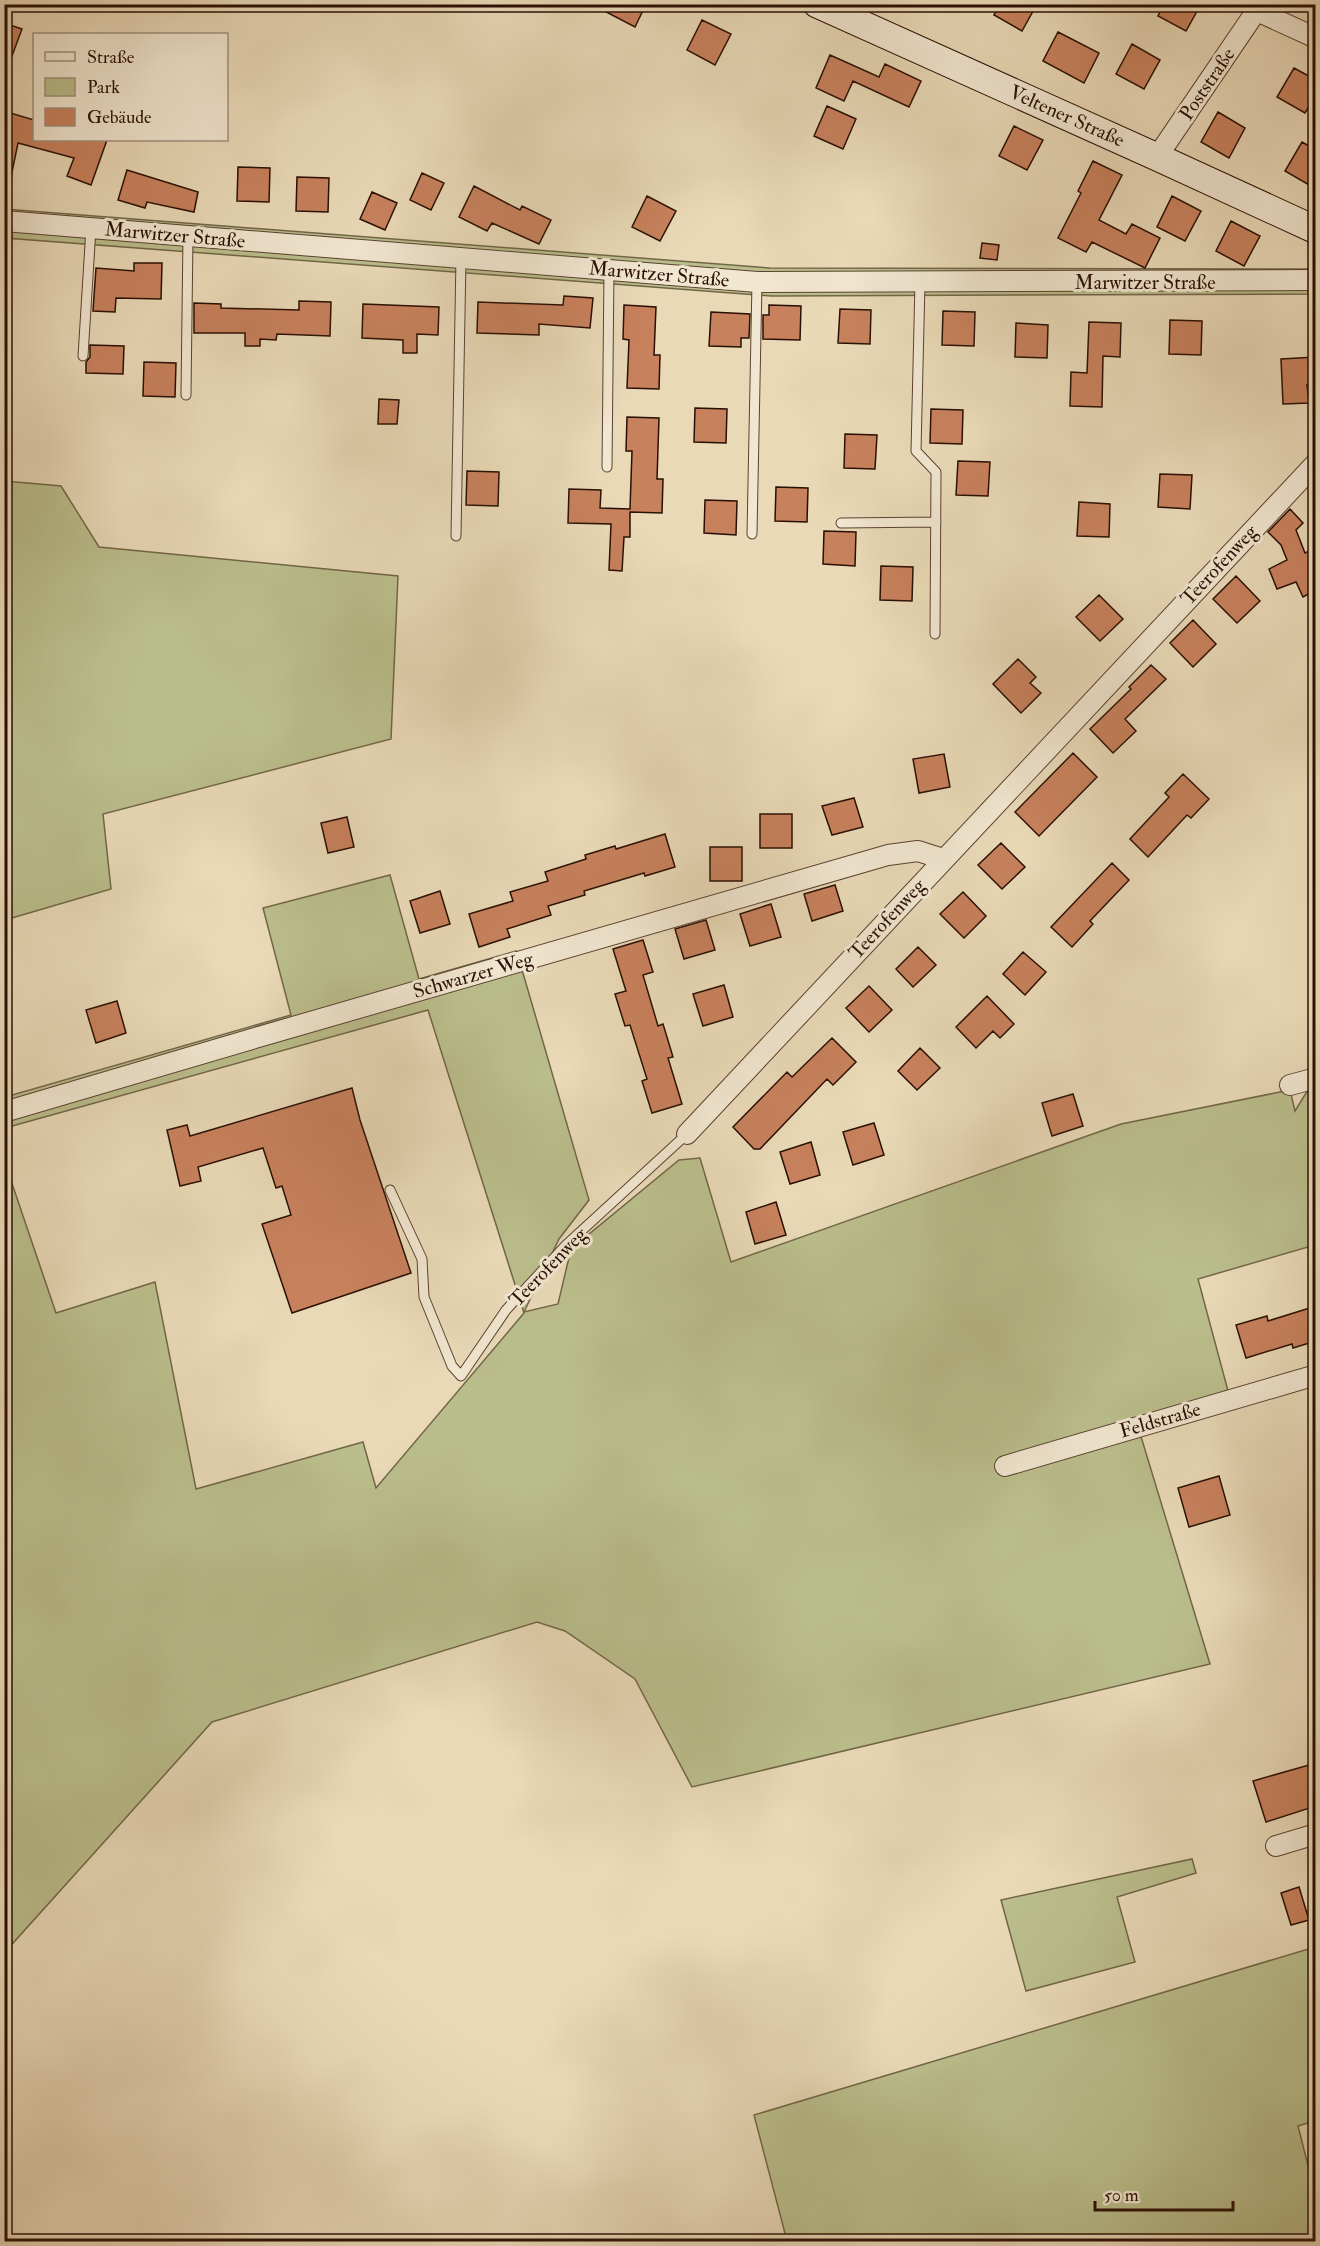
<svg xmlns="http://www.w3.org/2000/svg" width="1320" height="2246" viewBox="0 0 1320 2246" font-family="'IM FELL Double Pica',serif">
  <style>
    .green { fill: #babe8c; stroke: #726648; stroke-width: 1.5 }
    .building { fill: #c7815d; stroke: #2a0f04; stroke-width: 1.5 }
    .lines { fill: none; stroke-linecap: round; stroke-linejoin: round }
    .lane-casing { stroke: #5a4231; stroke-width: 11 }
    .street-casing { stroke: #5a4231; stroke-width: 22 }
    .secondary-casing { stroke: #2a0f04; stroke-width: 29 }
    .lane { stroke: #f1e6d0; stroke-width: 9 }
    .street { stroke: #f1e6d0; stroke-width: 20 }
    .secondary { stroke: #f1e6d0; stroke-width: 27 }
    .labels { text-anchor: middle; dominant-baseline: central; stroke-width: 6; stroke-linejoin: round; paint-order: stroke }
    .street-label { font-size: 20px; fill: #2a0f04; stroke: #f1e6d0 }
  </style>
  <rect width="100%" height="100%" fill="#e9d9b7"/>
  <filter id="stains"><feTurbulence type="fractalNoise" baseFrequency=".00333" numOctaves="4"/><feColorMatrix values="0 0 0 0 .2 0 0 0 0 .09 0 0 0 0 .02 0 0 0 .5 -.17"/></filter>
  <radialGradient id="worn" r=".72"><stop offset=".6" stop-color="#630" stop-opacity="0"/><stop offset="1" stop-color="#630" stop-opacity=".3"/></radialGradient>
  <path class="green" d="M4,209l766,59 545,1 -1,25 -543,2 -766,-58z
    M5,481l56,5 38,61 299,29 -7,163 -288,75 8,75 -106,31z
    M390,875l29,104 97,-28 9,29 64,220 -30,39 -35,73 34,-8 13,-55 108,-89 21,-2 31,104 390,-138 169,-34 5,21 14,-23 6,-2v159l-117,34 33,123 -92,28 71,234 -518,123 -57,-108 -70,-48 -28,-9 -325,100 -207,230 -1,-792 52,153 99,-31 41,207 167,-47 13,46 148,-175 -96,-303 -423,118v-31l286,-82 -28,-107z
    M1192,1859l4,14 -79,24 18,65 -109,29 -25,-91z
    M1315,1947v174l-17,5 17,67v48h-528l-33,-126z"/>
  <path class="building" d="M591,4h55l-11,23z
    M1000,4h37l-15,27 -28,-16z
    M1164,4h37l-15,27 -28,-15z
    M702,20l29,14 -16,31 -28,-15z
    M4,23l18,6 -16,43h-2z
    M1058,32l41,21 -15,30 -41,-22z
    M1132,44l28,16 -16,29 -28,-15z
    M830,55l49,22 6,-13 36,17 -12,26 -56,-26 -9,20 -28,-13z
    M1294,68l22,12v14l-11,19 -28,-16z
    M827,106l29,13 -13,30 -29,-13z
    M7,112l27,8v20h73l-16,45 -24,-9 7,-18 -56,-15 -7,34 -7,-1v-55z
    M1218,112l27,16 -16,30 -28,-16z
    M1014,126l29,14 -16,30 -28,-14z
    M1302,142l14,8v39l-31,-18z
    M1093,161l29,14 -23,45 27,14 6,-10 28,14 -15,30 -53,-26 -6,10 -28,-14 23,-45 -3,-2z
    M238,167l32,1 -1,34 -32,-1z
    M127,170l71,22 -4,20 -47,-10 -2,6 -27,-8z
    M422,173l22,10 -13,27 -21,-10z
    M297,177l32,1 -1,34 -32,-1z
    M474,186l46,24 2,-4 29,14 -12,24 -47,-21 -5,8 -28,-14z
    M372,192l25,11 -12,27 -25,-11z
    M647,196l29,15 -16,30 -28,-14z
    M1172,196l29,15 -16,30 -28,-14z
    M1231,221l29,15 -16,30 -28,-15z
    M982,243l17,2 -2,15 -17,-2z
    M134,263h28l-1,36 -45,-1 -1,14 -22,-1 3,-43 38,3z
    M564,296l29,2 -3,30 -51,-4v11l-62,-2 1,-31 85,3z
    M299,301l32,1 -1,34 -53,-2 -1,6 -16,-1v7h-15v-13h-51v-30l27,1v4l78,2z
    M363,304l76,3 -1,28 -21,-1v19h-14v-13l-41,-2z
    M624,305l32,2 -2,48h6l-1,34 -32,-1 2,-48 -6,-1z
    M769,305l32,1 -1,34 -37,-1v-24h6z
    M840,309l31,1 -1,34 -32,-1z
    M943,311l32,1 -1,34 -32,-1z
    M711,312l39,2 -1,24h-8v9l-32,-1z
    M1170,320l32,1 -1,34 -32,-1z
    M1089,322l32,1 -1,34 -17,-1 -1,51 -32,-1 1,-34 16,1z
    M1016,323l32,2 -1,33 -32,-1z
    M90,345l34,1 -1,28 -37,-1v-11l4,-5z
    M1316,357v28h-9l2,18 -26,1 -2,-45z
    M144,362l32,1 -1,34 -32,-1z
    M379,399l20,1 -2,24h-19z
    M695,408l32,1 -1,34 -32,-1z
    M931,409l32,1 -1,34 -32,-1z
    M627,417l32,1 -2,61h6l-1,34 -32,-1v25h-6l-2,34 -13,-1 2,-46 -43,-1 1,-34 32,1 -1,18 30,1 2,-58h-6z
    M845,434l32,1 -2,34 -31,-1z
    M958,461l32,1 -2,34 -32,-1z
    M467,471l32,1 -1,34 -32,-1z
    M1160,474l32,1 -2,34 -32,-2z
    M776,487l32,1 -1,34 -32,-1z
    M705,500l32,1 -1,34 -32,-2z
    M1079,502l31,2 -1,33 -32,-1z
    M1290,509l13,14 -7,7 9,23 11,-5v42l-13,7 -7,-15 -19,7 -8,-20 18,-9 -6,-15 -13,-13z
    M824,531l32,1 -1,34 -32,-2z
    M881,566l32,1 -1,34 -32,-1z
    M1236,576l24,25 -23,22 -24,-24z
    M1099,595l24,24 -23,22 -24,-24z
    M1193,620l23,24 -23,23 -23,-24z
    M1018,659l18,18 -6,6 11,10 -20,20 -28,-29z
    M1151,665l15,14 -41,40 11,12 -23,22 -23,-24 41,-40 -2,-2z
    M1073,753l24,24 -58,59 -24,-24z
    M944,754l6,33 -31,6 -6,-34z
    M1183,774l26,25 -18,19 -4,-3 -39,42 -18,-18 39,-42 -4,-4z
    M854,798l9,29 -31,8 -10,-29z
    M760,814h32v34h-32z
    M347,817l7,30 -26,6 -7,-30z
    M665,834l10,33 -30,9 -1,-3 -60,18 1,4 -37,11 3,9 -44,14 3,8 -31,10 -10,-33 44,-13 -3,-9 38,-11 -3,-9 41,-13 -1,-4 30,-9 1,3z
    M1001,843l24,24 -23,22 -24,-24z
    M710,847h32v34h-32z
    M1112,863l17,17 -39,41 3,3 -21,23 -21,-20z
    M835,885l8,26 -31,10 -8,-27z
    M440,891l10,33 -30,9 -10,-32z
    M963,892l23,24 -22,22 -24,-24z
    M771,904l10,33 -31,9 -10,-32z
    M706,920l9,30 -31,9 -9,-30z
    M643,940l10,32 -10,3 15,51 5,-2 10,33 -5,1 14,46 -30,9 -10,-32 5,-2 -17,-54 -5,1 -10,-32 11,-3 -13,-42z
    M918,947l18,18 -23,22 -17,-18z
    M1023,952l23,20 -21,23 -22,-21z
    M724,985l9,32 -30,9 -10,-32z
    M869,986l23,24 -23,22 -23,-24z
    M987,996l27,28 -14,14 -7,-7 -17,17 -20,-21z
    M117,1001l9,32 -30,10 -10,-33z
    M832,1038l24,24 -23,23 -6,-6 -67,70h-6l-21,-22 54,-55 5,5z
    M920,1048l20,20 -23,22 -19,-19z
    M352,1088l8,32 51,153 -119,40 -30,-89 29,-9 -9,-29 -6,2 -13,-40 -65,19 3,14 -21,5 -13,-56 20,-5 3,11z
    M1073,1094l10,32 -31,10 -10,-33z
    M874,1123l10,32 -31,10 -10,-33z
    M811,1142l9,33 -30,9 -10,-32z
    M776,1202l10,33 -31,9 -9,-32z
    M1316,1306v35l-23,7 -1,-4 -46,14 -10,-33 31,-9 1,5z
    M1219,1476l11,39 -41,12 -11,-39z
    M1316,1763v43l-50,16 -13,-41z
    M1299,1887l10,33 -18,5 -10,-32z"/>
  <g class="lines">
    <defs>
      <path id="lane" d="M920,282l-4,169 20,21 -1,162
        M83,356l8,-128
        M186,395l2,-159
        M607,467l2,-197
        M841,523l95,-1
        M752,534l5,-252
        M456,536l5,-278
        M390,1190l32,69 2,38 28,69 9,10 45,-66 60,-65 121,-111"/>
      <path id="street" d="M1257,11l59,27
        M1157,157l104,-153
        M4,221l753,61 559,-2
        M1290,1085l26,-7
        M4,1112l251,-74 633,-183 30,-4 25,8
        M687,1134l629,-671
        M1005,1466l311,-91
        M1276,1846l40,-12"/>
      <path id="secondary" d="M817,4l340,153 159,73"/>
    </defs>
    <use href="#lane" class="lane-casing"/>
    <use href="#street" class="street-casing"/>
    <use href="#secondary" class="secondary-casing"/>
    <use href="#lane" class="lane"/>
    <use href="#street" class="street"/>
    <use href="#secondary" class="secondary"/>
  </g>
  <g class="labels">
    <g class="street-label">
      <text transform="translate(1207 84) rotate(-56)">Poststraße</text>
      <text transform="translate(1067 116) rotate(24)">Veltener Straße</text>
      <text transform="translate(175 235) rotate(5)">Marwitzer Straße</text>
      <text transform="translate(659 274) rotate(5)">Marwitzer Straße</text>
      <text x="1145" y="282">Marwitzer Straße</text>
      <text transform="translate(1219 565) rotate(-47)">Teerofenweg</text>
      <text transform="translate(887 919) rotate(-47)">Teerofenweg</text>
      <text transform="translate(473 975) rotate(-16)">Schwarzer Weg</text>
      <text transform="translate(548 1267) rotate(-46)">Teerofenweg</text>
      <text transform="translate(1160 1420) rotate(-16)">Feldstraße</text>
    </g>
  </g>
  <rect width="1320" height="2246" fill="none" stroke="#e9d9b7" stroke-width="24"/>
  <rect x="6" y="6" width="1308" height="2234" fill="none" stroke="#2a0f04" stroke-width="3"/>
  <rect x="12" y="12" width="1296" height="2222" fill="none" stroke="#2a0f04" stroke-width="1.5"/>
  <rect x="33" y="33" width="195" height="108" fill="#f1e6d0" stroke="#a1907e" stroke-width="1.5"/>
  <rect x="45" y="52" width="30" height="9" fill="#f1e6d0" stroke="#a1907e" stroke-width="1.5"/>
  <text x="87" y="63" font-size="18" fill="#2a0f04">Straße</text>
  <rect x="45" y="78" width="30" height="18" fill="#babe8c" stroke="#a1907e" stroke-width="1.5"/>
  <text x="87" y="93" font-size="18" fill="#2a0f04">Park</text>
  <rect x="45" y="108" width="30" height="18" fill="#c7815d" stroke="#a1907e" stroke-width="1.5"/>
  <text x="87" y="123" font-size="18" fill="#2a0f04">Gebäude</text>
  <path d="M1095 2201v9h138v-9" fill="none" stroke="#2a0f04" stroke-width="3"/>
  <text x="1104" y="2201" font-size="18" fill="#2a0f04" stroke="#f1e6d0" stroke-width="4.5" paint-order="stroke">50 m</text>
  <rect width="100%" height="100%" filter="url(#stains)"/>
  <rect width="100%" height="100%" fill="url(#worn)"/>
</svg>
